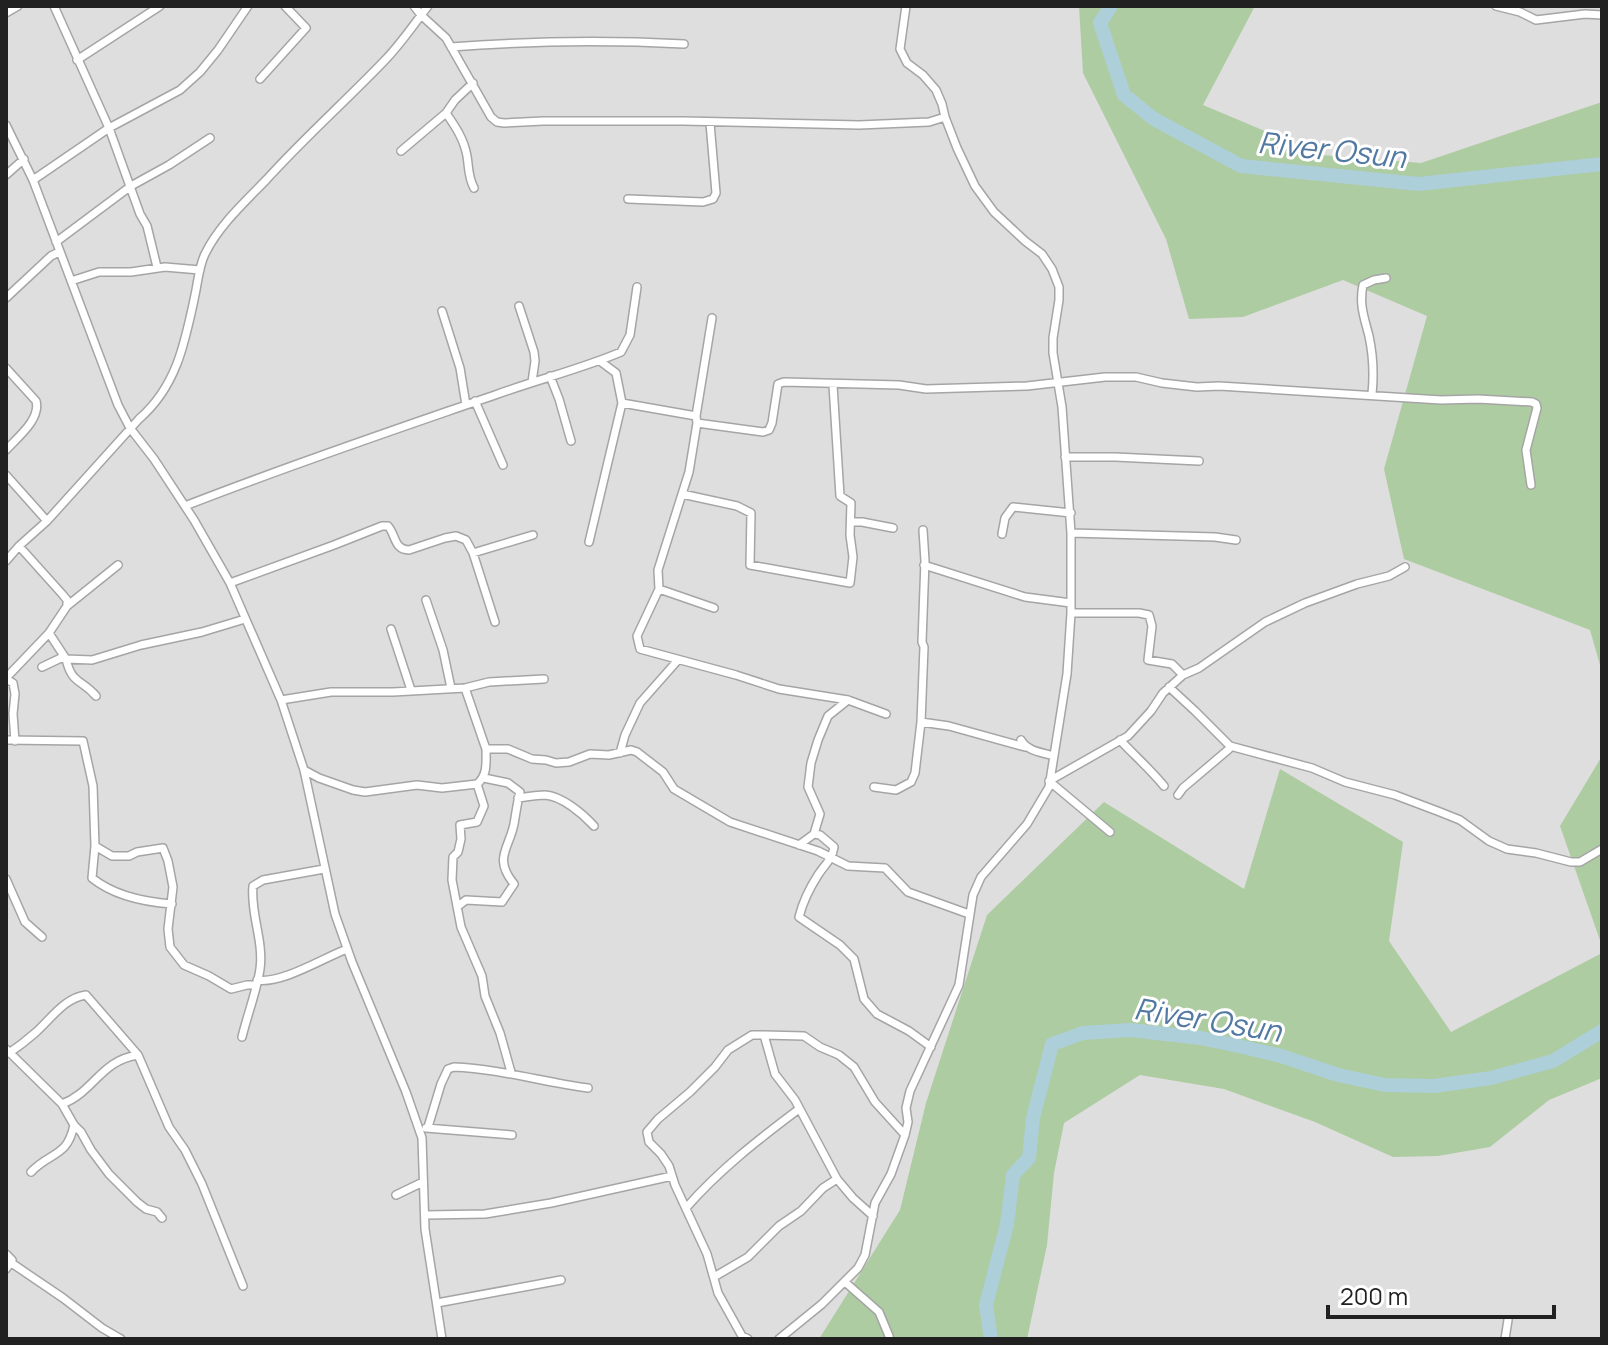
<svg xmlns="http://www.w3.org/2000/svg" width="1608" height="1345" viewBox="0 0 1608 1345" font-family="Manrope,sans-serif">
  <style>
    .residential { fill: #dfdede }
    .forest { fill: #adcca1 }
    .lines { fill: none; stroke-linecap: round; stroke-linejoin: round }
    .river { stroke: #adcfda; stroke-width: 14 }
    .minor-casing { stroke: #a5a5a5; stroke-width: 10 }
    .minor { stroke: #fff; stroke-width: 7 }
    .labels { text-anchor: middle; dominant-baseline: central; stroke-width: 6; stroke-linejoin: round; paint-order: stroke }
    .water-label { font-size: 30px; font-style: italic; fill: #5279a2; stroke: #fff }
  </style>
  <rect width="100%" height="100%" fill="#f0eee9"/>
  <path class="residential" d="M6,6h1596v1333h-1596z"/>
  <path class="forest" d="M1079,6h176l-52,99 119,50 99,8 181,-61v570l-12,-42 -186,-71 -20,-90 43,-153 -84,-36 -100,37 -54,2 -23,-80 -83,-166z
    M1602,756v190l-42,-120z
    M1280,769l123,73 -14,99 62,91 151,-79v125l-53,22 -59,47 -52,9 -45,1 -78,-35 -91,-33 -84,-14 -76,48 -10,50 -7,72 -20,94h-208l81,-129 26,-107 61,-188 117,-113 140,87z"/>
  <g class="lines">
    <path class="river" d="M1111,6l-11,17 24,72 30,24 87,47 178,18 183,-20
      M991,1339l-5,-34 21,-81 6,-49 16,-17 4,-40 19,-74 31,-11 47,-3 71,8 42,9 38,9 57,19 47,10 49,1 57,-8 62,-17 49,-30"/>
    <defs>
      <path id="minor" d="M54,6l55,122 31,86 7,12 10,41
        M414,6l7,9 25,23 45,79 6,5 7,1 39,-2h140l176,4 70,-3 16,-5
        M1496,6l24,6 16,8 49,-6 17,1
        M6,13l12,-7
        M451,47c77,-6 155,-7 233,-3
        M77,60l83,-54
        M260,79l46,-51 -21,-22
        M446,113c9,13 18,26 21,43 2,12 1,21 7,32
        M6,125l27,55 85,225 12,23 24,31 40,61 36,63 51,117 23,70 31,144 17,48 54,130 16,46 3,91 17,110
        M401,151l45,-38 9,-13 18,-17
        M6,175l18,-16
        M33,180l76,-52 71,-38 20,-18 18,-22 30,-44
        M628,199l75,3 10,-3 3,-6 -6,-70
        M56,242l75,-56 38,-21 41,-27
        M71,281l28,-9h32l34,-5 35,3
        M6,298l45,-42 8,-4
        M519,306l15,46 1,9 -3,21
        M442,311l18,57 6,37
        M6,368l30,33c5,18 -18,36 -30,49
        M550,376l9,23 12,42
        M1372,394c2,-19 1,-39 -3,-58 -5,-19 -10,-32 -6,-51l11,-5 12,-2
        M475,401l28,64
        M622,403l74,13 1,7 66,9 6,-2 3,-7 6,-39 6,-2 115,3 27,4 101,-3 78,-9h31l26,6 35,4 22,-1 222,14 37,-1 54,3 4,2 1,4 -11,42 5,35
        M696,416l16,-98
        M697,423l-8,49 -31,98 1,19 55,19
        M1065,457h50l84,4
        M6,475l41,46
        M682,494l55,12 14,7 -1,52 100,18 3,-26 -3,-22 1,-32 -11,-7 -7,-111
        M185,506c102,-40 206,-75 310,-111 41,-15 86,-26 126,-43l9,-17 7,-48
        M851,522h11l31,6
        M1071,533l144,4 21,3
        M1002,534l3,-16 8,-11 58,6
        M589,542l33,-139 -6,-30 -16,-12
        M473,553l22,69
        M6,561l13,-15 28,-25 92,-102c38,-33 46,-77 56,-124 3,-14 4,-29 10,-41 14,-29 41,-53 62,-75 38,-42 81,-80 120,-121 15,-16 28,-35 41,-52
        M924,565l101,32 46,6
        M230,583l104,-38 48,-19h6c8,9 6,24 21,24l36,-12 11,-2 10,4 7,13 60,-18
        M659,589l-22,47 3,13 96,26 43,14 69,11 38,14
        M426,600l17,50 8,38
        M67,606l51,-41
        M1071,613h68l10,2 3,11 -4,34 24,4 11,11
        M391,629l20,61
        M49,633l17,26 26,1 49,-15 61,-13 43,-13
        M66,659c6,26 16,20 30,37
        M42,667l21,-10
        M6,678l43,-45 18,-27v-6l-4,-5 -44,-49
        M6,679l7,4 2,11 -2,20 2,27
        M1169,687l26,24 35,35 -1,3 -46,39 -5,7
        M465,688l21,61
        M281,700l50,-8h62l72,-4 24,-6 55,-3
        M921,722l28,4 76,21
        M6,740l77,1 10,45 2,60 17,10h17l8,-4 26,-4 5,13 5,26 -5,42 2,18 14,18 25,11 22,13 16,-4h8
        M1021,740c7,12 21,12 33,16
        M1120,740c15,16 30,29 44,46
        M1230,746l82,22 33,14 50,13 45,17 20,8 29,21 18,8 29,4 35,9h9l22,-13
        M620,753l5,-18 15,-32 38,-43
        M304,770l15,8 34,12 12,2 52,-7 25,3 35,-4
        M1049,781l79,-45 23,-25 12,-18 20,-18 16,-7 66,-46 40,-19 52,-19 32,-8 16,-9
        M1049,781l61,51
        M874,787l22,3 15,-8 4,-9 6,-51 3,-75 -2,-5 3,-81 -2,-31
        M518,798c9,-1 18,-3 27,-3 17,1 38,19 49,31
        M814,834l6,1 14,12c-2,13 -9,17 -16,28 -9,14 -15,26 -19,42l41,28 14,14 10,40 13,15 32,17 22,16
        M799,845l15,-11 6,-20 -12,-27 3,-24 7,-23 10,-24 20,-16
        M95,846l-3,32c21,17 53,24 80,26
        M6,879l19,43 17,15
        M457,907l9,-7 36,2 12,-18c-21,-26 -5,-35 0,-60 2,-11 3,-21 6,-32l-12,-9 -24,-5
        M257,980c25,4 66,-22 90,-31
        M764,1035l40,1 16,11 19,8 15,12 21,35 30,33
        M242,1037c5,-21 15,-47 18,-68 4,-28 -10,-56 -7,-83l10,-6 61,-11
        M6,1049l56,55 12,21 7,7 10,18 18,24 28,28 9,7 11,3 5,6
        M9,1053c9,-6 18,-13 26,-20 16,-14 29,-35 51,-38l52,60
        M511,1072l-11,-39 -15,-37 -3,-20 -21,-49 -9,-47 1,-23 5,-5 3,-13 -1,-14 17,-3 7,-16 -7,-22c11,-9 9,-22 9,-35h22l24,10 14,1 10,3 13,-1 21,-8 19,1 22,-5 6,2 26,20 11,17 56,33 88,29 30,15 37,2 23,24 61,22
        M62,1104c31,-11 39,-44 76,-49l31,72 16,23 17,34 41,102
        M428,1127l13,-43 7,-15 6,-2c46,2 89,15 134,21
        M426,1128l86,7
        M31,1172c20,-21 36,-14 43,-47
        M396,1195l27,-13
        M686,1208c33,-38 73,-69 113,-99
        M425,1215l60,-1 66,-11 121,-27
        M6,1254l6,6 -6,9
        M10,1262l53,36 39,30 19,11
        M714,1277l34,-20 31,-31 22,-15 22,-23 14,-9
        M845,1282l34,30 10,24
        M437,1303l124,-23
        M748,1339l-6,-3 -24,-43 -11,-39 -32,-69 -6,-19 -8,-12 -12,-12 -2,-10 11,-13 32,-27 25,-25 13,-17 24,-15h12l11,39 20,26 42,79 16,19 20,18
        M779,1339l43,-35 36,-36 7,-13 10,-52 16,-29 14,-39 3,-13 -2,-14 4,-17 49,-106 14,-90 8,-18 46,-53 22,-37 18,-113 4,-61v-80l-9,-126 -9,-54v-15l6,-38v-13l-7,-18 -10,-15 -17,-13 -31,-29 -19,-26 -18,-38 -12,-31 -3,-13 -6,-14 -13,-15 -16,-12 -7,-14 6,-43
        M1505,1339l3,-19"/>
    </defs>
    <use href="#minor" class="minor-casing"/>
    <use href="#minor" class="minor"/>
  </g>
  <g class="labels">
    <g class="water-label">
      <text transform="translate(1332 149) rotate(6)">River Osun</text>
      <text transform="translate(1208 1019) rotate(9)">River Osun</text>
    </g>
  </g>
  <rect width="1608" height="1345" fill="none" stroke="#212121" stroke-width="16"/>
  <path d="M1328 1305v12h226v-12" fill="none" stroke="#212121" stroke-width="4"/>
  <text x="1340" y="1305" font-size="24" fill="#212121" stroke="#ffffff" stroke-width="6" paint-order="stroke">200 m</text>
</svg>
